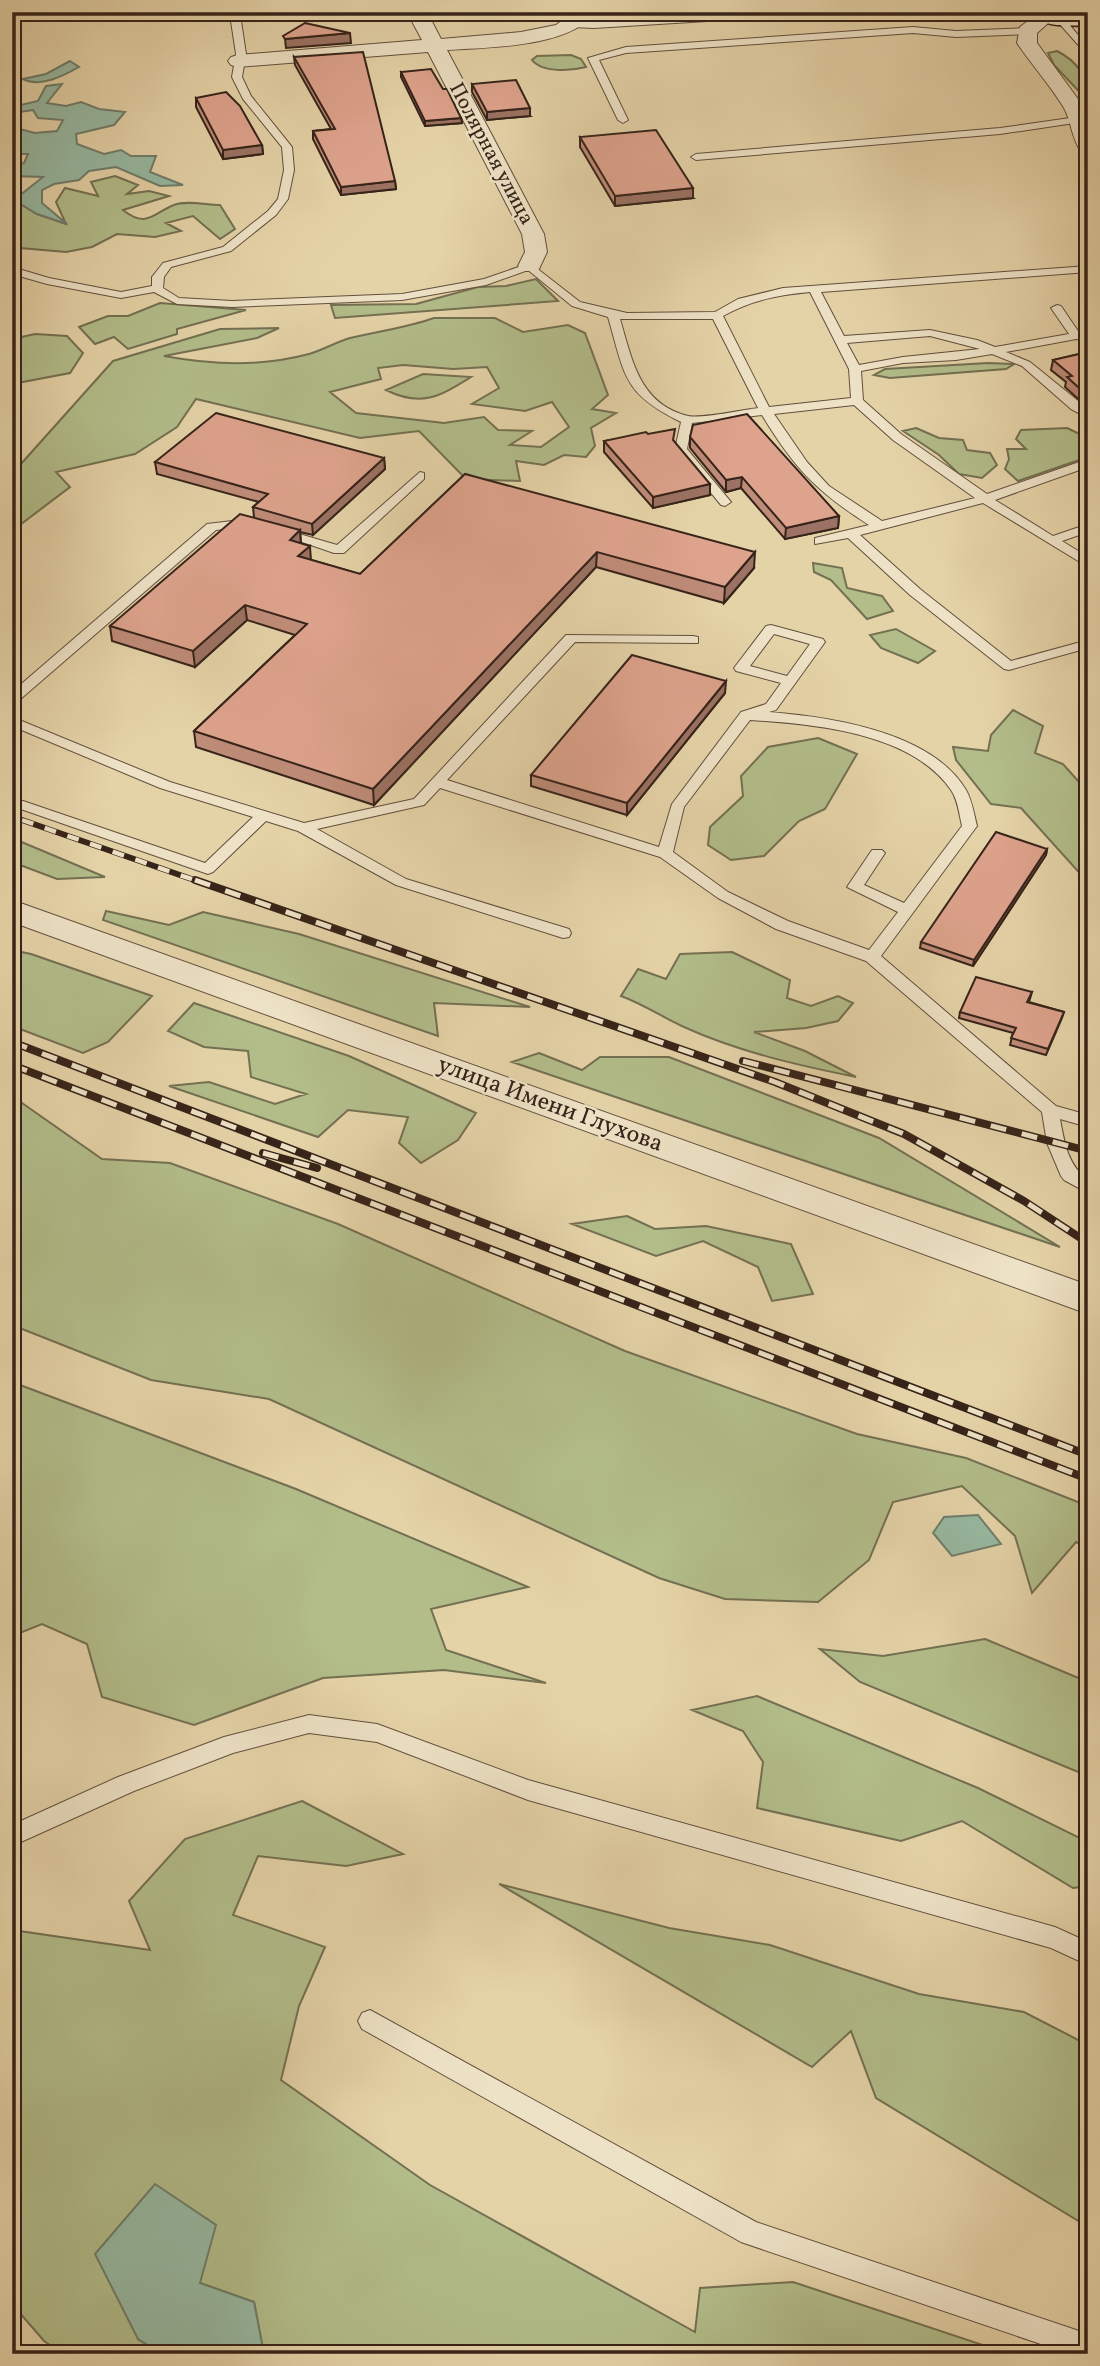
<svg xmlns="http://www.w3.org/2000/svg" width="1100" height="2366" viewBox="0 0 1100 2366" font-family="Vollkorn,serif">
  <style>
    .green { fill: #b2bd8a; stroke: #747052; stroke-width: 2; fill-rule: evenodd }
    .water { fill: #97b9a2; stroke: #707d6b; stroke-width: 2 }
    .lines { fill: none; stroke-linecap: round; stroke-linejoin: round }
    .lane-casing { stroke: #624f3d; stroke-width: 2 }
    .street-casing { stroke: #624f3d; stroke-width: 2 }
    .secondary-casing { stroke: #362319; stroke-width: 3 }
    .lane { fill: #eee2c6; fill-rule: evenodd }
    .street { fill: #eee2c6; fill-rule: evenodd }
    .secondary { fill: #eee2c6; fill-rule: evenodd }
    .rail-far1-casing { stroke: #362319; stroke-width: 6 }
    .rail-casing { stroke: #362319; stroke-width: 8 }
    .rail-far1 { stroke: #eee2c6; stroke-width: 4.5; stroke-dasharray: 12; stroke-linecap: butt }
    .rail { stroke: #eee2c6; stroke-width: 5; stroke-dasharray: 16; stroke-linecap: butt }
    .wall { fill: #bf8c79; stroke: #362319; stroke-width: 2 }
    .shaded-wall { fill: #9b7263; stroke: #362319; stroke-width: 2 }
    .building { fill: #dea38d; stroke: #362319; stroke-width: 2 }
    .labels { text-anchor: middle; dominant-baseline: central; stroke-width: 5; stroke-linejoin: round; paint-order: stroke }
    .far-street-label { font-size: 21px; fill: #362319; stroke: #eee2c6 }
    .street-label { font-size: 24px; fill: #362319; stroke: #eee2c6 }
  </style>
  <rect width="100%" height="100%" fill="#e5d3a8"/>
  <filter id="stains"><feTurbulence type="fractalNoise" baseFrequency=".00286" numOctaves="4"/><feColorMatrix values="0 0 0 0 .2 0 0 0 0 .09 0 0 0 0 .02 0 0 0 .5 -.17"/></filter>
  <radialGradient id="worn" r=".72"><stop offset=".6" stop-color="#630" stop-opacity="0"/><stop offset="1" stop-color="#630" stop-opacity=".3"/></radialGradient>
  <path class="green" d="M1057,51c22,11 31,27 31,50l-34,-36 -6,-12z
    M571,55l10,4 5,8c-15,4 -44,6 -54,-7l5,-4z
    M115,176l23,9 -11,9 22,-3 20,5 -46,14c24,19 30,3 51,-5 12,-5 33,0 46,0l15,24 -15,10 -27,-23 -27,7 15,8 -26,6 -38,-3 -25,13 -26,5 -46,-4 -8,-5v-44l25,15 29,10 -10,-22 9,-14 33,8 -7,-14z
    M536,279l22,22 -223,17 -4,-13 85,-1 62,-17 28,-1z
    M160,303l86,7 -69,19v5l-49,15 -14,-12 -19,7 -16,-17 29,-11h20z
    M434,318h61l28,14 45,-7 17,8 23,62 -16,14 24,4 -25,15 4,18 -9,11 -22,-2 -20,10 -28,-4 4,20 -54,-2 -47,-48 -59,7 -164,-39 -19,28 -42,27 -79,18 14,15 -58,44v-57l101,-113 107,-32 59,-1 -22,10 -93,18c49,9 96,11 145,-2 14,-4 27,-12 41,-16 28,-7 56,-10 84,-20zM403,365l50,4 34,-2 12,21 -27,16 53,7 27,-9 17,25 -28,20 -31,-2 22,-14 -34,-1 -14,-13 -40,6 -88,-10 -26,-21 51,-13 -3,-11z
    M35,334l32,2 16,17 -13,20 -58,11v-45z
    M988,363l26,1 -8,5 -116,9 -16,-3 11,-6z
    M423,374l48,3c-31,19 -49,31 -85,13z
    M916,428l23,10 24,2 4,10 23,3 7,12 -15,13 -23,-4 -20,-19 -36,-24z
    M1067,428l21,10v19l-70,24 -13,-12 4,-10 -2,-10h19l-10,-10 5,-9z
    M813,563l29,5 5,20 35,8 11,15 -26,8 -36,-39 -17,-8z
    M896,629l39,22 -17,12 -37,-15 -11,-13z
    M1013,710l30,16 -8,27 28,11 25,28v85l-4,1 -63,-70 -30,-4 -35,-44 -3,-13 35,4 3,-16z
    M818,738l39,16 -32,55 -26,12 -35,35 -33,4 -23,-15 2,-18 33,-31 -2,-20 27,-29z
    M12,838l93,39 -48,2 -45,-17z
    M106,911l63,14 34,-13 96,22 231,73 -96,-4 4,33 -335,-116z
    M12,950l19,4 121,42 -44,46 -25,11 -71,-27z
    M732,952l58,28 -3,18 24,8 27,-10 15,7 -15,18 -32,7 -52,4 51,19 51,26c-59,-12 -117,-25 -172,-50 -22,-10 -41,-23 -63,-31l17,-27 28,10 14,-25z
    M194,1003l155,53 127,57 -18,27 -37,23 -22,-20 9,-26 -60,-7 -30,27 -149,-51 40,-4 66,22 31,-10 -55,-17 -3,-26 -44,-4 -36,-16z
    M539,1053l43,17 18,-13h69l210,81 181,109 -548,-185z
    M12,1096l90,63 68,4 168,61 287,127 232,83 109,24 122,48v42l-12,-6 -44,51 -17,-57 -53,-50 -69,16 -24,58 -51,42 -93,-3 -66,-21 -390,-179 -118,-19 -139,-55z
    M627,1216l28,13 51,-3 85,18 22,50 -41,7 -14,-34 -55,-26 -47,15 -84,-32z
    M12,1382l284,107 232,98 -97,22 15,41 100,33 -102,-13 -121,8 -129,47 -92,-28 -15,-53 -45,-20 -30,12z
    M985,1639l103,43v94l-228,-94 -40,-33 63,7z
    M757,1696l221,92 110,54v44l-15,2 -111,-67 -61,20 -144,-33 6,-46 -20,-31 -51,-21z
    M302,1801l101,53 -57,12 -88,-10 -25,59 92,32 -26,59 -18,74 149,105 265,147 5,-44 93,-6 202,67 -20,5h-711l-10,-52 -54,-19 -62,56 24,15h-99l-19,-13 -32,-37v-374l138,20 -21,-49 56,-62z
    M499,1884l170,44 101,17 149,49 105,18 64,33v253l-8,-6v-70l-204,-124 -25,-67 -39,36z"/>
  <path class="water" d="M70,61l9,6c-16,9 -39,21 -56,12l23,-5z
    M62,84l-15,19 19,3 15,-4 18,7 26,3 -11,13 -38,9 1,10 27,10 17,-4 10,6h25l-6,16 33,13 -23,1 -44,-19 -27,4 -10,9 -25,4 -12,6v13l25,21 -30,-10 -23,-14 29,-23 -31,-1v-9l12,-4 4,-9h-16v-27l23,6 22,-2 6,-11 -25,-2 -5,-8 -21,3v-6l26,-6 8,-15z
    M978,1515l23,29 -49,12 -19,-23 11,-16z
    M155,2184l61,41 -16,58 54,19 10,52h-102l-24,-15 -43,-85z"/>
  <g class="lines">
    <defs>
      <path id="lane" d="M234,12h10l-3,9 5,33 -4,23 9,19 41,51 2,23 -6,29 -12,16 -45,36 -60,16 -7,10 -1,11 16,10 53,3 170,-7 82,-15 46,-16 50,39 47,11 88,-1 23,-13 45,-11 305,-22v6l-267,20 23,44 86,-6 47,10 18,7 74,-13 -18,-26 6,-3 4,1 19,28 8,1v6l-12,-2 -70,13 24,10 58,47v9l-17,-9 -49,-43 -30,-12 -36,6 -53,3 -42,8 2,29 38,34 86,60 101,-35v8l-93,33 58,36 35,-12v8l-26,9 26,16v10l-105,-64 -123,32 60,54 91,72 77,-21v8l-79,22 -5,-1 -94,-74 -62,-57 -33,6v-6l54,-13c-52,-33 -75,-57 -107,-110l-70,8 -5,26 44,53 -6,4 -4,-1 -46,-56 6,-27c-59,-29 -56,-47 -73,-105l-36,-11 -44,-36 -42,15 -84,15 -170,7 -55,-3 -23,-12 -33,6 -74,-14 -35,-10v-7l37,11 72,14 31,-6v-9l11,-14 60,-16 45,-36 10,-12 6,-29 -2,-23 -39,-48 -11,-22 4,-23 -5,-33zM810,292l39,77 2,29 -82,9 -46,-91c28,-16 55,-21 87,-24zM620,319h93l45,89c-16,2 -57,11 -70,8 -49,-12 -56,-57 -68,-97zM930,336l50,13 -77,8 -44,8 -12,-22zM854,405l39,35 82,58 -93,23 -53,-35 -22,-24 -33,-48z
        M755,12l37,1 -5,3 -193,12 -22,-1 -5,-3 5,-3z
        M1057,17h6l25,30v9l-31,-35z
        M913,27l43,4 71,-3 5,3 -5,3 -71,3 -43,-4 -287,20 -27,7 29,60 -5,3 -5,-3 -30,-62 38,-11z
        M1077,117l5,3 -1,2 -81,12 -304,26 -5,-3 5,-3 304,-26z
        M420,472l4,1v6l-80,74h-10l-61,-21 6,-4 58,17z
        M249,519l6,4 -1,3 -38,4 -199,172 -5,1v-11l195,-168z
        M771,625l52,14 2,3 -49,68 -7,2c61,5 162,19 197,78 6,10 8,24 11,36l-96,130 175,150 32,9v12l-28,-8c4,22 8,48 28,60v14l-24,-13 -3,-4 -14,-33 -5,-31 -176,-151 -90,-32 -58,-31 -58,-41 -220,-69 -16,17 -107,24 89,50 163,50 2,4 -2,4 -6,1 -167,-53 -98,-54 -32,-10 -53,51 -5,2 -196,-68 1,-5h10l182,62 48,-46 -93,-29 -148,-62v-9l158,65 134,41 110,-24 152,-164 127,1 5,1v6l-123,-1 -128,138 212,67 13,-43 69,-92 25,-8 15,-21 -45,-12 -2,-3 32,-42zM774,634l36,10 -23,32 -37,-10zM750,720c63,4 161,12 201,70 7,10 8,24 11,36l-58,77 -40,-18 21,-32 -3,-3h-10l-25,37 51,25 -29,38 -81,-29 -60,-29 -55,-40 11,-45z
        M309,1715l68,9 151,56 527,147 33,15v23l-37,-17 -523,-148 -151,-58 -68,-9 -76,20 -99,38 -122,55v-21l106,-48 106,-40z
        M370,2010l386,212 332,112v20h-18l-329,-112 -379,-213 -4,-8 4,-8z"/>
      <path id="street" d="M407,12h20l14,27 80,-7 35,-7 18,-13h22c-27,36 -107,35 -149,38l97,184 3,18 -9,19h-16l-4,-5 7,-14 -3,-18 -94,-182 -190,15 -7,-2 -3,-4 3,-4 7,-2 184,-15z
        M1038,13l11,-1 6,5 -18,16v10l49,67 2,41 -8,-1c-9,-14 -9,-30 -16,-42 -14,-23 -32,-43 -47,-65l3,-16z
        M12,900l1076,385v29l-1076,-392z"/>
      <path id="secondary" d="M1031,12l57,2v12c-19,-1 -45,3 -57,-14z"/>
    </defs>
    <use href="#lane" class="lane-casing"/>
    <use href="#street" class="street-casing"/>
    <use href="#secondary" class="secondary-casing"/>
    <use href="#lane" class="lane"/>
    <use href="#street" class="street"/>
    <use href="#secondary" class="secondary"/>
    <defs>
      <path id="rail-far1" d="M22,820l178,62"/>
      <path id="rail" d="M195,880l580,202 129,52 120,67 64,42
        M12,1042l1076,413
        M743,1061l345,90
        M12,1065l1076,414
        M263,1153l54,15"/>
    </defs>
    <use href="#rail-far1" class="rail-far1-casing"/>
    <use href="#rail" class="rail-casing"/>
    <use href="#rail-far1" class="rail-far1"/>
    <use href="#rail" class="rail"/>
  </g>
  <path class="wall" d="M294,57l101,124 1,8 -55,6 -28,-56v-8l18,-2 -36,-64z
    M401,72l42,17 18,29 1,5 -37,3 -24,-49z
    M472,84l58,32 -43,4 -15,-28z
    M196,98l66,47 1,9 -40,5 -27,-52z
    M580,137l113,61 -78,8 -35,-59z
    M1088,352v56l-23,-21 1,-5 -15,-12 2,-10z
    M648,434l26,7 36,54 -57,13 -49,-56v-11z
    M690,437l149,79 -1,12 -53,11 -44,-51 -15,4 -36,-44z
    M384,458l1,11 -72,66 -13,-3 1,11 10,17 49,14 105,-100 289,94 -30,35 -128,-36 -222,238 -178,-58 -2,-16 101,-96 -48,-15 -52,47 -83,-26 -2,-15 144,-109 -1,-10 6,-5 -102,-28 -2,-12z
    M725,693l-98,122 -96,-29v-11z
    M1047,849l-1,6 -73,111 -53,-18 1,-6z
    M1032,992l-3,10 35,10 -2,6 -16,37 -36,-10 3,-12 -54,-15 1,-6z"/>
  <path class="shaded-wall" d="M350,33l1,10 -65,5 -1,-9z
    M530,108v8l-43,4v-8z
    M461,118l1,5 -37,3v-5z
    M262,145l1,9 -40,5v-9z
    M395,181l1,8 -55,6v-8z
    M693,188v10l-78,8v-10z
    M384,458l1,11 -72,66 -1,-11z
    M742,477l-1,11 -15,4v-12z
    M710,484v11l-57,13v-11z
    M839,516l-1,12 -53,11 1,-11z
    M300,530l1,16 -11,-6z
    M310,546l1,15 -13,-5z
    M597,552l-1,15 -222,238 -1,-16z
    M755,552l-1,16 -30,35 1,-16z
    M245,605l2,15 -52,47 -2,-16z
    M726,681l-1,12 -98,122v-12z
    M1047,849l-1,6 -73,111 1,-6z"/>
  <path class="building" d="M305,23l45,10 -65,6 -2,-3z
    M363,52l32,129 -54,6 -28,-56 22,-2 -41,-72z
    M431,69l12,20h4l14,29 -36,3 -24,-49z
    M516,80l14,28 -43,4 -15,-28z
    M226,92l14,14 22,39 -39,5 -27,-52z
    M656,130l37,58 -78,8 -35,-59z
    M1088,352v44l-21,-19 5,-1 -19,-16z
    M216,413l168,45 -72,66 -59,-17 15,-13 -113,-32z
    M747,414l92,102 -53,12 -44,-51 -16,3 -36,-43 3,-12z
    M675,429l-2,11 37,44 -57,13 -49,-56 42,-9 2,2z
    M465,474l290,78 -30,35 -128,-35 -224,237 -179,-58 113,-107 -62,-19 -52,46 -83,-25 130,-112 60,16 -10,10 20,6 -12,10 62,18z
    M632,655l94,26 -99,122 -96,-28z
    M996,832l51,17 -73,111 -53,-18z
    M976,977l56,15 -5,10 37,10 -16,37 -37,-11 5,-10 -56,-16z"/>
  <g class="labels">
    <g class="far-street-label">
      <text transform="translate(491 154) rotate(62)">Полярная улица</text>
    </g>
    <g class="street-label">
      <text transform="translate(550 1105) rotate(20)">улица Имени Глухова</text>
    </g>
  </g>
  <rect width="1100" height="2366" fill="none" stroke="#e5d3a8" stroke-width="42"/>
  <rect x="14" y="14" width="1072" height="2338" fill="none" stroke="#362319" stroke-width="3.5"/>
  <rect x="21" y="21" width="1058" height="2324" fill="none" stroke="#362319" stroke-width="2"/>
  <rect width="100%" height="100%" filter="url(#stains)"/>
  <rect width="100%" height="100%" fill="url(#worn)"/>
</svg>
